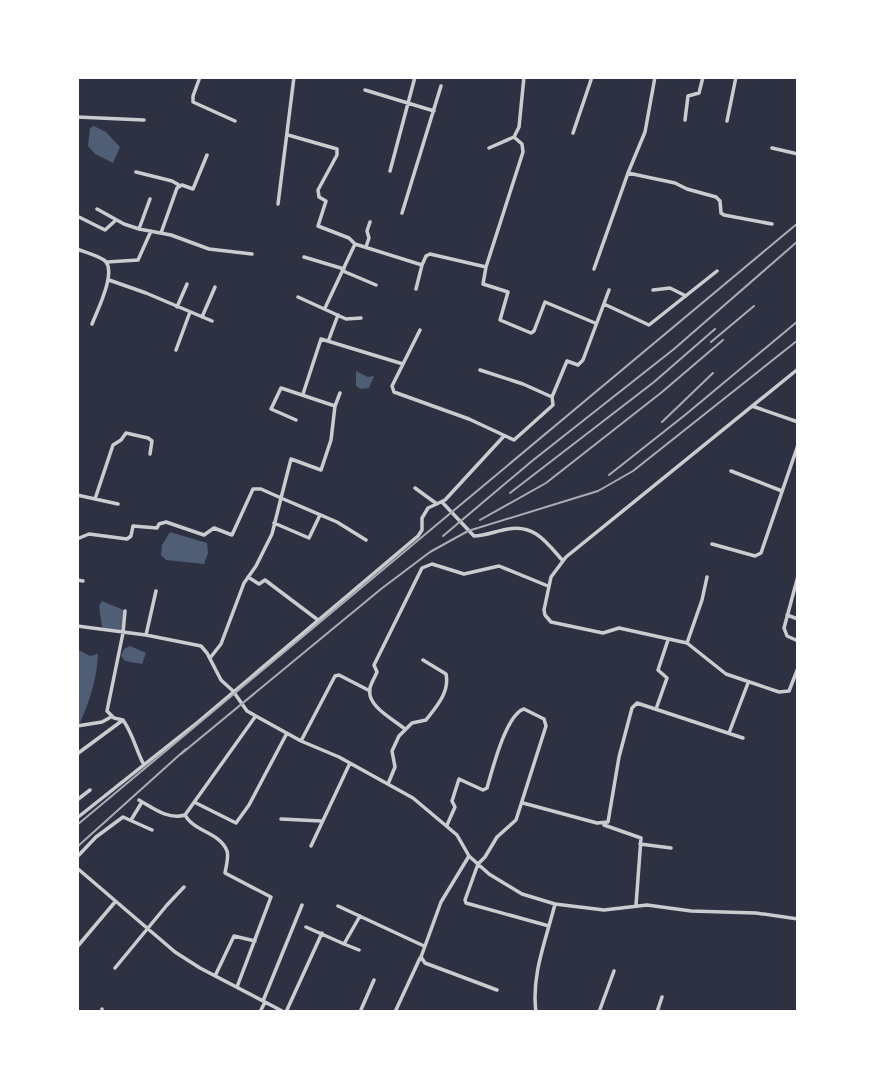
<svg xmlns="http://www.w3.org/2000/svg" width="875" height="1089" viewBox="0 0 875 1089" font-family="Lora,serif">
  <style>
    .water { fill: #4f5d75 }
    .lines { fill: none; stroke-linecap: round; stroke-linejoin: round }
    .minor { stroke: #caccd0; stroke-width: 3.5 }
    .rail { stroke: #abadb3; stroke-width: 2 }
  </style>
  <rect width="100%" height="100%" fill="#2d3142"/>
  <path class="water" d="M94,126l12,6 14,15 -7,16 -18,-9 -7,-8 2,-18z
    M356,371l12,6 6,-1 -5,12 -8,1 -5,-3z
    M170,532l37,11 1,10 -4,11 -38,-4 -5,-5 1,-10z
    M102,601l24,10 -4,20 -20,-4 -3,-21z
    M130,646l16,7 -4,11 -17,-3 -4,-5 3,-7z
    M77,649l13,7 8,-2c-1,24 -8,46 -18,69h-3z"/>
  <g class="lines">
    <path class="minor" d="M200,77l-7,19v6l42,19
      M524,77l-5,50 -5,10 8,7 1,8 -37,115 -3,17 25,8 -8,28 31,13 3,-2 11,-29 50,21
      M365,90l69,21
      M77,117l67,3
      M685,120l3,-24 11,-3 4,-16
      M727,121l9,-44
      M573,133l19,-56
      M288,135l49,14v6l-19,35 1,7 7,4 -8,25 31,12 6,6
      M489,148l25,-11
      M772,148l26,6
      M390,171l25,-94
      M136,172l36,9 7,4
      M628,173l47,10 12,6 29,8 4,4 1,12 3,2 48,9
      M278,204l16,-127
      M97,209l27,15 15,5 32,6 38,14 43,5
      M402,213l39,-127
      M77,216l28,14 11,-10
      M139,229l11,-30
      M161,233l16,-45 5,-3 11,4 14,-34
      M366,247l3,-9 -2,-7 3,-9
      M77,249c8,3 19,6 27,11 14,10 -7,51 -12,64
      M304,257l40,12
      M107,262l31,-2 13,-29
      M422,265l4,-9 4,-2 56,13
      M594,269l34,-96 17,-41 10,-55
      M343,271l33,14
      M109,280l37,13 66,28
      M653,290l17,-2 16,8
      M298,297l48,22 15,-1
      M604,304l45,21 68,-54
      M177,307l10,-23
      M325,308l30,-64 67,21 -6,24
      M202,317l13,-30
      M420,330l-28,56 2,6 75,27 45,21 39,-35 -1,-8 15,-36 11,4 5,-5 26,-70
      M329,339l9,-24
      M176,350l14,-38
      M798,369l-232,188 -15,20 -7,33 1,5 6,7 52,11 16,-5 68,15 39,31 53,18 10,-1 9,-23
      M480,370l43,14 29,13
      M303,394l18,-55 82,25
      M335,406l5,-13
      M752,406l46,16
      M296,420l-25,-11 10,-21 54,18 -4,34 -10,30 -30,-11 -10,39 56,24 29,18
      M731,471l51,20
      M415,488l22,16
      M77,495l41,9
      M95,499l18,-54 8,-5 5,-7 22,5 4,3 -2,13
      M442,502l32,34c11,0 22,-5 34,-7 27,-5 39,14 55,32
      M274,523l35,15 11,-23
      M77,539l12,-5 38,5 4,-3 2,-10 24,2 2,-4 7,-2 38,13 10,-7 18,7 21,-46h8l20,9 -9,36 -16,32 -12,17 -23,61 -11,14
      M712,544l43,12 6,-3 37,-108
      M798,576l-14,52 3,8 11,5
      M248,577l11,7 6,-4 53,40
      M77,580l6,1
      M125,611l-2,22 -16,78 7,7 9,2c10,14 13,30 21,45
      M787,615l11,4
      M77,626l69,9 55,11 6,7 14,27 12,11 14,20 54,30 38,16 74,41 44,37 12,21 20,18 33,20 33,10c-9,36 -24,71 -19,108
      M146,635l10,-44
      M687,643l15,-43 5,-23
      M656,709l11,-31 -9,-8 10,-30
      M77,726l25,-4 9,-5
      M405,729c-12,-10 -39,-23 -35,-41 1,-5 5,-11 7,-16l-3,-7 48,-97 10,-4 32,10 35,-8 49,20
      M729,733l19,-50
      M301,741l34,-65 4,-1 31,16
      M77,754l46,-34
      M388,784l7,-17 -3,-16 7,-15 13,-13 14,-3c10,-13 24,-28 20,-46l-23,-14
      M77,800l13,-10
      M139,800c14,8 29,20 46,15l70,-98
      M196,803l40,20 13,-18 38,-72
      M523,803l74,20 11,-1 11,-65 13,-49 5,-5 106,35
      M185,815c9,17 35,17 42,36 2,5 -1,16 -2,22l46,24 -34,90
      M77,818l121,-96 220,-186 4,-6v-12l6,-10 17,-8 59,-64
      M281,819l40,2
      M131,820l11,-18
      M447,825l8,-18 -3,-6 7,-22 24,11 4,-2c5,-17 19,-74 37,-79l20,10 2,7 -30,94 -19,17 -12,20 -7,7 -13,36 1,3 83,23
      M604,825l37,13 -5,67
      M640,844l31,4
      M311,846l39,-83
      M469,856l-28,46 -20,55 4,6 72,27
      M77,857l19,-20 27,-20 29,13
      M77,868l98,84 25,16 84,44
      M555,904l49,6 43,-5 44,6 65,2 42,6
      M338,906l86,40
      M306,927l38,17 16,-28
      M344,944l15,6
      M77,947l38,-45
      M115,968l52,-63 17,-18
      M215,976l19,-40 21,5
      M263,1001l39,-96
      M102,1012v-3
      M260,1012l5,-10
      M286,1012l36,-79
      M360,1012l14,-32
      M395,1012l25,-54
      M599,1012l15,-41
      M657,1012l5,-15"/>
    <path class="rail" d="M711,342l43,-36
      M662,422l51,-49
      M609,475l76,-60 113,-94
      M510,493l144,-111 61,-53
      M480,520l66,-37 116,-91 61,-52
      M443,536l89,-75 142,-112 124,-108
      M181,754l200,-165 49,-37 38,-21 130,-40 35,-20 165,-131
      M77,825l721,-602
      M77,847l109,-98"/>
  </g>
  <rect width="875" height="1089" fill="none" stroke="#ffffff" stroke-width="158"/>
</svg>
